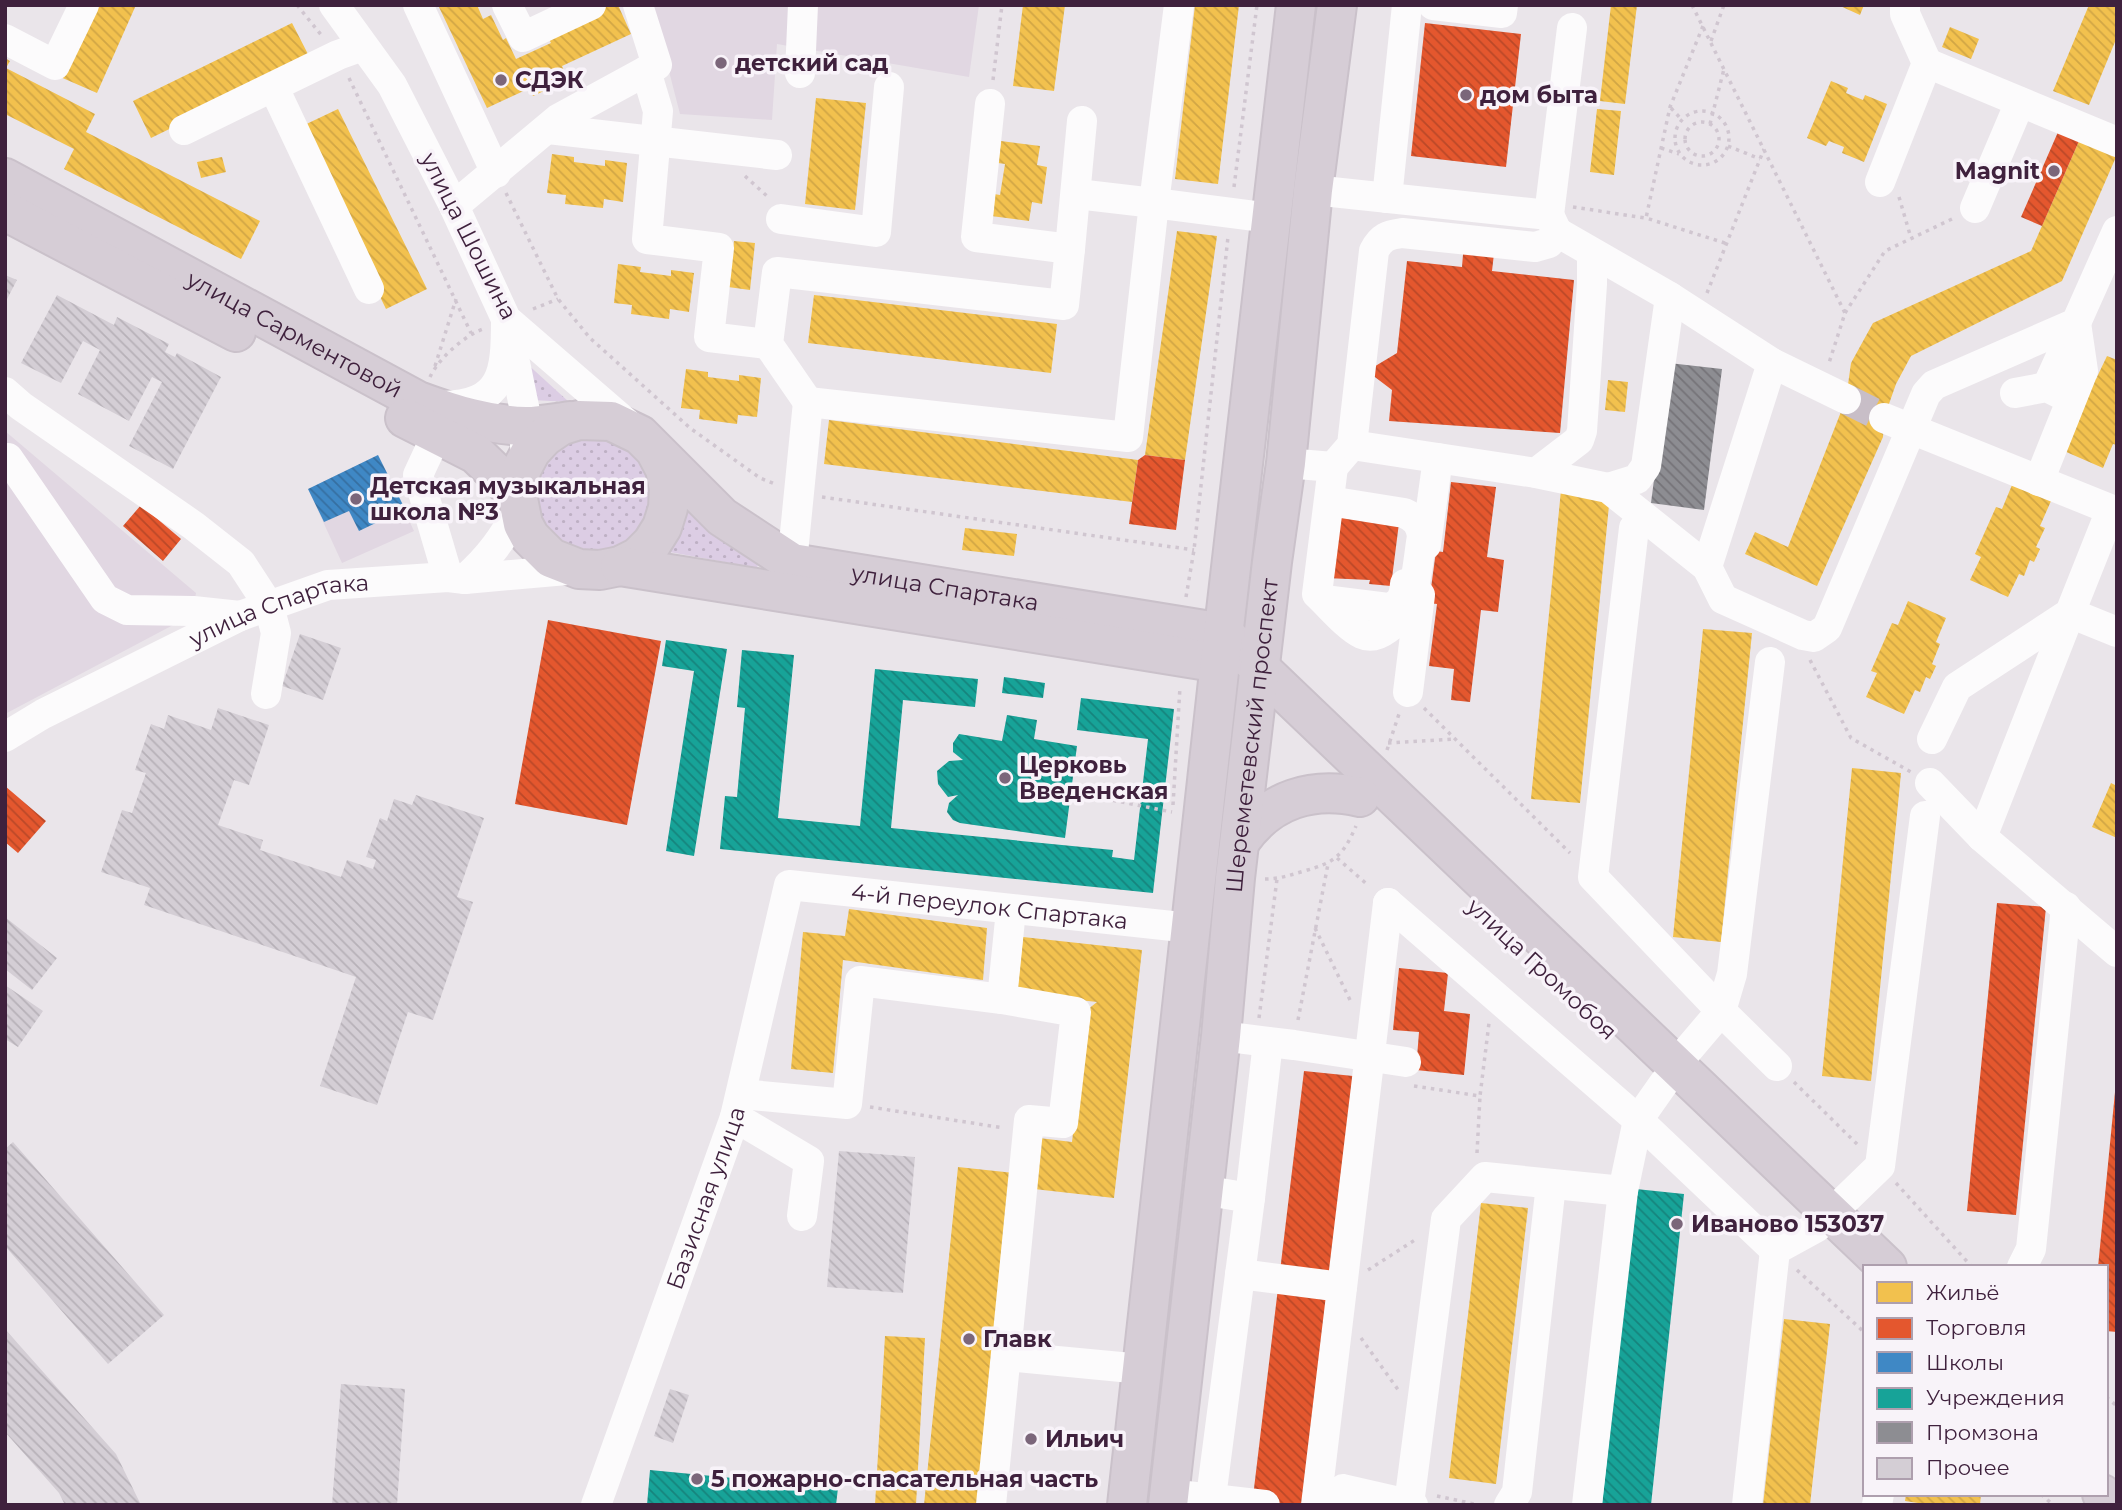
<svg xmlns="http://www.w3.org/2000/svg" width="2122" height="1510" viewBox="0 0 2122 1510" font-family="Montserrat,sans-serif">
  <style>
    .built { fill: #e1d7e2 }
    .grass { fill: url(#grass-dots) }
    .homes { fill: url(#homes-back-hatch) }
    .shops { fill: url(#shops-back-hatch) }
    .schools { fill: url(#schools-back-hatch) }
    .public { fill: url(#public-back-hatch) }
    .industry { fill: url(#industry-back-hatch) }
    .building { fill: url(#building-back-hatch) }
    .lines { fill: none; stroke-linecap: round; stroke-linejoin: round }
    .minor-tunnel { stroke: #c8bec7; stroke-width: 30; stroke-dasharray: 30 15; stroke-linecap: butt }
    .major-casing { stroke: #cac1ca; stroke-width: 42 }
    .path { stroke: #d0c6d0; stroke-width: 3.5; stroke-dasharray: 3.5 5; stroke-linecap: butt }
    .minor { stroke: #fcfbfc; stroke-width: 30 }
    .major { stroke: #d6cdd6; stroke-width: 38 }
    .poi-dot { fill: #7b667a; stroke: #f8f3f9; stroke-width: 2.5 }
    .labels { text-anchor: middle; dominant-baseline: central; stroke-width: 7; stroke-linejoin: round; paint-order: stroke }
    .poi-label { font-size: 23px; font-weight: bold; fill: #3f213d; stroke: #f8f3f9; text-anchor: start }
    .street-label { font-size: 23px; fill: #3f213d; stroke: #f8f3f9 }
  </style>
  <defs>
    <pattern id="grass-dots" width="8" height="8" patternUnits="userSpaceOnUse" patternTransform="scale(1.75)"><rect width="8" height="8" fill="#dccde4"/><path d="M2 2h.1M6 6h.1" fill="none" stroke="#beb0c4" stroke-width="1.8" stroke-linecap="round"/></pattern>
    <pattern id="homes-back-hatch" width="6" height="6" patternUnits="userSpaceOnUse" patternTransform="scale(1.75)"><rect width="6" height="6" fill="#f2c14e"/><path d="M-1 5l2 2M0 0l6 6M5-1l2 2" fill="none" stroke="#d1a645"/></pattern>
    <pattern id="shops-back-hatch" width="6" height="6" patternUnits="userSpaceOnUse" patternTransform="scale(1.75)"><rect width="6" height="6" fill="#e4572e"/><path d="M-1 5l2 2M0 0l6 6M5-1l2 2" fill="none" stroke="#ba4828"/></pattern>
    <pattern id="schools-back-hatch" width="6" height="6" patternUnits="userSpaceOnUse" patternTransform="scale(1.75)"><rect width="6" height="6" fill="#3f88c5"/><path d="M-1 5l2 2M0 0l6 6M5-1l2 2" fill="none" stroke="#366fa1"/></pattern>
    <pattern id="public-back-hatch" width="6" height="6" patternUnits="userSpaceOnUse" patternTransform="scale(1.75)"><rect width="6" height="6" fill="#17a398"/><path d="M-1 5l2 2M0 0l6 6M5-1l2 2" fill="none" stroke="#16847d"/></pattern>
    <pattern id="industry-back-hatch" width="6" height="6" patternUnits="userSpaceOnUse" patternTransform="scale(1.75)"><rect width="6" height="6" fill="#8d8d92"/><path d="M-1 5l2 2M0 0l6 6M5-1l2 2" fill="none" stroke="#757378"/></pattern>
    <pattern id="building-back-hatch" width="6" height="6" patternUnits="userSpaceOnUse" patternTransform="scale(1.75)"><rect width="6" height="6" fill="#d4ced5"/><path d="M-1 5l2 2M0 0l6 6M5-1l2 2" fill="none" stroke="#b7b1b8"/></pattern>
  </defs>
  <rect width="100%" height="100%" fill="#eae5ea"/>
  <path class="built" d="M652,5h327l-10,72 -192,-33 -5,76 -92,-6z
    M5,431l191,162 -4,22 -187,99z
    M378,455l36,76 -72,32 -34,-74z"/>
  <path class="grass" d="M524,361l45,41 -37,-2z
    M536 495a57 57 0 1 1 114 0a57 57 0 1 1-114 0Z
    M684,502l76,54 -3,12 -93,-17z"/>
  <path class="homes" d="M90,5h46l-39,88 -39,-17z
    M438,5h39l6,14 8,-4 12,25 3,-2 10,21 35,-16 -5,-9 61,-29h11l13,29 -69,32 6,14 -35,16 -3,-8 -43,20z
    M1023,5h42l-11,86 -41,-5z
    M1195,5h44l-21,179 -43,-5z
    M1611,5h26l-12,99 -25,-3z
    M1838,5h26l-4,10z
    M2089,5h28v32l-28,68 -36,-14z
    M292,23l19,37 -160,78 -18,-37z
    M1950,27l29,12 -8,20 -29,-12z
    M5,58l5,3 -4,7 89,46 -9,18 174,89 -19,38 -177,-90 10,-20 -69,-35z
    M1831,81l17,7 -2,5 17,7 2,-5 22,9 -23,58 -22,-9 2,-6 -15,-6 -3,5 -19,-8z
    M816,98l50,5 -11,107 -50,-6z
    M338,109l89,180 -41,20 -88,-181z
    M1597,109l24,2 -7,64 -24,-3z
    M1001,141l39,5 -3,19 10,2 -5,37 -10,-2 -3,19 -38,-5 3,-22 6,1 5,-31 -7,-1z
    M2079,141l37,16 -54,124 -151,75 -15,28 -12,34 -1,19 -66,149 -72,-32 10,-22 33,15 58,-148 5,-36 22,-40 158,-72z
    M552,154l22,3v5l31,4v-6l22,3 -4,39 -19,-3 -1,9 -38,-4 1,-9 -19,-2z
    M222,157l4,15 -25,6 -4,-16z
    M1177,231l40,5 -32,224 -40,-5z
    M734,241l21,2 -5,47 -22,-3z
    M618,264l23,3 -1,5 31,4v-6l23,3 -5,39 -19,-3 -1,10 -38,-5 1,-9 -18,-2z
    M814,295l243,29 -6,49 -243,-30z
    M2107,356l10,4v85l-4,-1 -10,24 -39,-17 27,-74 5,2z
    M686,369l22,3v5l31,4v-6l22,3 -4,39 -19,-2 -1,9 -38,-5 1,-9 -19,-2z
    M1608,380l20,2 -3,30 -20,-2z
    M829,420l309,40 -6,42 -308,-38z
    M2012,485l39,16 -11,25 5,2 -9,19 4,2 -6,13 -4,-2 -6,16 -5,-2 -11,23 -38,-17 11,-23 -6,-3 21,-47 6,2z
    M1561,490l49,5 -30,308 -49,-4z
    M965,528l52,6 -3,22 -52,-6z
    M1908,601l38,17 -10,24 4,2 -8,20 4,2 -6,13 -4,-2 -6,15 -5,-2 -11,24 -38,-17 11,-24 -6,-2 21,-48 6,2z
    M1703,629l49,4 -31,309 -48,-5z
    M1852,768l49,5 -30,308 -49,-5z
    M2111,783l6,3v52l-25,-11z
    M849,909l138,19 -4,52 -140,-20 -10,113 -42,-4 12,-137 42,4z
    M1023,937l119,13 -28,248 -80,-9 5,-51 33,4 15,-132 10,-8 -80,-9z
    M958,1167l56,6 -33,332h-57z
    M1481,1203l47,5 -32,276 -47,-6z
    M1784,1319l46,5 -20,181h-47z
    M885,1336l40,2 -9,167h-41z
    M1906,1494h75l-1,11h-49l-26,-4z"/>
  <path class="shops" d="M1425,23l96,11 -15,133 -95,-11z
    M2058,132l21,9 -37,85 -21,-9z
    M1464,242l31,3 -3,26 82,9 -14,153 -171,-12 3,-31 -25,-19 30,-18 10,-92 55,6z
    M1145,455l40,5 -9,70 -47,-6 9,-64z
    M1451,482l45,5 -9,70 17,3 -6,52 -17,-2 -11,92 -19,-2 3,-31 -25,-3 8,-62 -8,-1 7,-52 7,1z
    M141,505l40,34 -18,22 -40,-35z
    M1334,515l65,8 -8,63 -22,-2 1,-4 -44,-2z
    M548,620l113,21 -34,184 -112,-21z
    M5,786l41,35 -28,32 -13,-11z
    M1997,903l49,4 -30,308 -49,-4z
    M1399,968l49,5 -4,38 26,3 -6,61 -48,-5 3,-38 -26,-2z
    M1304,1071l49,5 -50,429h-51z
    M2115,1092h2v240l-11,-1v-64h-8z"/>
  <path class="schools" d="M378,455l27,54 -46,22 -10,-20 -25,11 -16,-33z"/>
  <path class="public" d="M666,640l61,9 -33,207 -28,-5 28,-180 -32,-5z
    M742,650l52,5 -16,163 82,8 15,-157 103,10 -3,28 -72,-7 -12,128 222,22 -1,7 22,3 14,-121 -71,-9 4,-32 93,11 -21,184 -433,-44 5,-53 12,1 8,-89 -8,-1z
    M1004,677l41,6 -2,15 -41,-5z
    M1007,715l30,5 -3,19 43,7 -12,92 -105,-15 -7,-3 -6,-8 2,-9 9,-8 -10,2 -10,-13 -1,-13 12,-10 14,-1 -10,-8v-9l6,-9 43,7z
    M1636,1189l48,5 -33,311h-49z
    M650,1470l188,18 -2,17h-189z"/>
  <path class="industry" d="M1669,363l53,6 -18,141 -53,-7z"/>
  <path class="building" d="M5,275l12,5 -12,23z
    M57,295l57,30 3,-8 52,27 -4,8 10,5 2,-4 44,24 -48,92 -44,-23 33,-64 -10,-5 -23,44 -51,-27 22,-44 -17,-9 -22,42 -40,-20z
    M300,634l41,14 -18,52 -41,-14z
    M218,708l51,17 -20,60 -15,-5 -16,45 45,15 -3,10 81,27 6,-17 26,9 3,-9 -10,-3 14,-39 7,3 7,-22 18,6 4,-10 68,23 -27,79 16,5 -40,118 -25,-8 -31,93 -57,-19 36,-109 -212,-72 6,-17 -49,-16 21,-62 10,3 14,-40 -11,-3 16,-46 13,5 4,-14 43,15z
    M5,917l52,41 -25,32 -27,-21z
    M5,985l38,26 -25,36 -13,-8z
    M13,1142l151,173 -56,49 -103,-118v-97z
    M839,1151l76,6 -12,136 -76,-6z
    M5,1329l111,125 25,51h-76l-6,-12 -54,-61z
    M341,1384l64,5 -8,116h-65z
    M670,1389l19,6 -16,48 -19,-7z"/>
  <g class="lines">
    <path class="minor-tunnel" d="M1846,399l38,19"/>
    <defs>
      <g id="major">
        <path id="s3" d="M5,178l413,223c35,13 70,24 108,25 14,0 29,-3 44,-5"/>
        <path d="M5,211l231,121"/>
        <path d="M405,418l71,36 27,26 15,19"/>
        <path id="s4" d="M656,452l9,17 4,20 -1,19 -6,19 -10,16 -14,14 -18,9 -20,4 -21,-1 -28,-11 -21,-21 -7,-13 -5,-25v-16l4,-15 9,-17 13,-14 16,-11 19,-6 32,1 29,14 82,82 70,46 431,70 664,634"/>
        <path d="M620,566l600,97"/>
        <path d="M1241,840c29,-41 72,-54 119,-43"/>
        <path d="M2102,1494l12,11"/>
        <path d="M1127,1505l93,-842 76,-658"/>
        <path id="s5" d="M1168,1505l53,-469 14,-158 37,-316 14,-99 27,-273 24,-185"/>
      </g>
    </defs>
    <use href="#major" class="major-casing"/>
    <path class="path" d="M297,5l25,31
      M1692,5l153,308 -16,50
      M1703,26l-33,81 -24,111 82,26
      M1711,41l13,-36
      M349,78l122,255
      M993,80l9,-75
      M1671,108l11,12
      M1675 138a27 27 0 1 1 54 0a27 27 0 1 1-54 0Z
      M1685 139a17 17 0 1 1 34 0a17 17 0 1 1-34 0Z
      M1710,124l14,-55
      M1728,146l32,13
      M1661,148l18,6
      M745,176l23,21
      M1234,187l23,-182
      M506,193l52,106 32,39 100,90 70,50 15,6
      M1899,197l12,41
      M1573,207l72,11
      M1707,293l57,-144
      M533,309l25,-10
      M1845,313l40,-62 69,-33
      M435,366l21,-67
      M430,377c9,-19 34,-41 53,-48
      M822,497l372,53
      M1186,597l8,-47 34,-313
      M1810,660l41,78 60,34
      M1424,708l146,145
      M1388,743l67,-4
      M1387,750l12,-36
      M1071,792l101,20
      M1173,805l7,-118
      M1337,858l32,28
      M1265,879c14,0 26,-4 39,-8 30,-8 39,-15 52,-45
      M1315,928l36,74
      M1259,1018l18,-139
      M1298,1020l30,-156
      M1794,1082l64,63
      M1414,1086l66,10 9,-73
      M870,1107l134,21
      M1477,1153l3,-57
      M1896,1183l76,84
      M1368,1270l50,-32
      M1797,1270l68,63
      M1361,1338l38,53
      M2106,1397l11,9
      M2041,1494l12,11
      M1437,1496l42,9"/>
    <g class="minor">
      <path d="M334,5l58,80 62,121 52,113 126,109"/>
      <path d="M418,5l78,168"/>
      <path d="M507,5l16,32 68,-32"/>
      <path d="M1433,5l69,8 1,-8"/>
      <path d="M5,39l50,26 29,-60"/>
      <path d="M1927,63l190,79"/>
      <path d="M646,71l12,40 -11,128 72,9 -10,89 59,7"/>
      <path d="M800,73l3,-68"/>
      <path d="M274,88l95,201"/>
      <path d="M990,104l-14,133 94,12 12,-128"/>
      <path d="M548,129l229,26"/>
      <path d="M184,130l154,-75 25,-9"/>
      <path d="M1880,182l47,-119 -22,-49v-9"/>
      <path d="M1077,194l77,9 25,-198"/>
      <path d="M1387,198l20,-193"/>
      <path d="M454,206l104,-87 99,-54 -19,-60"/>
      <path d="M1975,208l45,-106"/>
      <path d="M1549,215l23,-187"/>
      <path d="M781,219l95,13 13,-145"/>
      <path d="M1557,232l113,65 102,66"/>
      <path d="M511,343l17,83 -3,20"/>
      <path d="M2047,387l29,-64"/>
      <path d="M5,392l16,14 173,120 47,37 28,43 7,27 -10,61"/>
      <path d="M2015,393l32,-6 16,8"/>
      <path d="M808,402l-40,-58 9,-72 287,33 6,-56"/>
      <path d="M442,406c62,-1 64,-34 64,-87"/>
      <path d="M1884,418l233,94"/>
      <path d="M437,434l-19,41 30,102"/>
      <path d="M1352,445l184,28 72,15 99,79 16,32 80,36 11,2 13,-9 99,-234 8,-9 142,-62 41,-92"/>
      <path d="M8,458l97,141 22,11 66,1 47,5"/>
      <path d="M1286,463l47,4 19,-22 22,-194c7,-14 14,-16 28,-18l133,14 14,-4 8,-11 -8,-17 -236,-25"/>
      <path d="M1536,473l43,-33 3,-9 10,-147v-31"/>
      <path d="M2039,481l44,-110 -7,-48"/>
      <path d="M1608,488l29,-9 9,-13 24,-169"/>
      <path d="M1329,501l75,12c11,5 16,10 18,23 -6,35 -4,71 -35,93 -8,6 -16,9 -25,5 -14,-6 -33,-29 -45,-40l16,-127"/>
      <path d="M1634,528l-41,349 128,134 56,55"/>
      <path d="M1426,545l12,-87"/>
      <path d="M792,563l16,-161 320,35 26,-234 117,15"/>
      <path d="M1707,567l65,-204 74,36"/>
      <path d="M465,579c25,-22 38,-41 54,-70"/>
      <path d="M1324,600l64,8c13,-3 16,-12 17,-24"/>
      <path d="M1408,692l12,-97"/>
      <path id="s1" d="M5,737l38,-23 197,-98 88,-31 120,-8 17,2 113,-10"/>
      <path d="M1932,739l25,-52 113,-74 41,-103"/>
      <path d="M1930,783l52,54 135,115"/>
      <path d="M1982,837l88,-224 47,19"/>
      <path d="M1388,903l250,217 137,130"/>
      <path d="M1221,1036l73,9 112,17"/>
      <path d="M1676,1064l45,-53 11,-37 38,-312"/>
      <path d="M741,1094l106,10 13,-123 142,18"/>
      <path d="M735,1117l74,44 -7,55"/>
      <path d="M1202,1190l48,8 -40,307"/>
      <path d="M1250,1198l18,-156"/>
      <path d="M1775,1250l42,-23 63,-61 45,-350"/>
      <path d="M2022,1267l9,-18 35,-342"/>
      <path d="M1240,1274l102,13"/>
      <path d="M1006,1356l136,13"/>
      <path d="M1169,1494l96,11"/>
      <path d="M1409,1504l37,-285 39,-42 138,14"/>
      <path id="s2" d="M596,1505l139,-388 54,-232 402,43"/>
      <path d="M991,1505l38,-385 34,3 13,-111 -74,-13 9,-89"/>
      <path d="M1316,1505l72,-602"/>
      <path d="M1341,1505l2,-16 70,16"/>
      <path d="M1509,1505l8,-13 34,-308"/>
      <path d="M1587,1505l36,-314 15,-71 26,-37"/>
      <path d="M1747,1505l28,-255"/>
      <path d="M1877,1505l2,-11"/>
    </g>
    <use href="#major" class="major"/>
  </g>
  <g class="poi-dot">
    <circle cx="721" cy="63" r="7"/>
    <circle cx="501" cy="80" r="7"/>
    <circle cx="1466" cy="95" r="7"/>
    <circle cx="2054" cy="171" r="7"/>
    <circle cx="356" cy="499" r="7"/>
    <circle cx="1005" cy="778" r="7"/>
    <circle cx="1677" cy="1224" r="7"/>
    <circle cx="969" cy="1339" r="7"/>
    <circle cx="1031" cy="1439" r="7"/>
    <circle cx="697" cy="1479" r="7"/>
  </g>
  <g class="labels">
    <g class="poi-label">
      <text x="735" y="63">детский сад</text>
      <text x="515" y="80">СДЭК</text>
      <text x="1480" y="95">дом быта</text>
      <text x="2040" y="171" text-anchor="end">Magnit</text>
      <text x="370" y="486">Детская музыкальная<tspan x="370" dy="26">школа №3</tspan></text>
      <text x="1019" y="765">Церковь<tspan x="1019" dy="26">Введенская</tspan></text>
      <text x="1691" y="1224">Иваново 153037</text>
      <text x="983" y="1339">Главк</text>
      <text x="1045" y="1439">Ильич</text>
      <text x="711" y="1479">5 пожарно-спасательная часть</text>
    </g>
    <g class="street-label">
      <text transform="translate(469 236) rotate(63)">улица Шошина</text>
      <text stroke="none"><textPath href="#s3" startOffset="329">улица Сарментовой</textPath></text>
      <text stroke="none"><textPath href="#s4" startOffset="807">улица Спартака</textPath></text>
      <text stroke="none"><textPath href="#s1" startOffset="304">улица Спартака</textPath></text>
      <text stroke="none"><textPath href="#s5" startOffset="774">Шереметевский проспект</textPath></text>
      <text stroke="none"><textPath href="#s2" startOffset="852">4-й переулок Спартака</textPath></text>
      <text transform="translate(1542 969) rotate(43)">улица Громобоя</text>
      <text stroke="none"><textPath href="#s2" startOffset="326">Базисная улица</textPath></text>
    </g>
  </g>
  <rect width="2122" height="1510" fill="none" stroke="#3f213d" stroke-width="14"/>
  <rect x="1863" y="1265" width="245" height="231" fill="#f8f3f9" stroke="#ae9fae" stroke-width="2"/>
  <rect x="1877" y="1282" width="35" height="21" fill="#f2c14e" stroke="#ae9fae" stroke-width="2"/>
  <text x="1926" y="1300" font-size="21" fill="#3f213d">Жильё</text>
  <rect x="1877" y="1318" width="35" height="21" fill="#e4572e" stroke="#ae9fae" stroke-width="2"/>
  <text x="1926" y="1335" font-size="21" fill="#3f213d">Торговля</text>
  <rect x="1877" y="1352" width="35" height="21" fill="#3f88c5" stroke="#ae9fae" stroke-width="2"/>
  <text x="1926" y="1370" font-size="21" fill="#3f213d">Школы</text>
  <rect x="1877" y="1388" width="35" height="21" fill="#17a398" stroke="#ae9fae" stroke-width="2"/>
  <text x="1926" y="1405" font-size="21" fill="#3f213d">Учреждения</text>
  <rect x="1877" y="1422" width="35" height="21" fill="#8d8d92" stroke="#ae9fae" stroke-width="2"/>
  <text x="1926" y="1440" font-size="21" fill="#3f213d">Промзона</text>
  <rect x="1877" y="1458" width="35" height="21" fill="#d4ced5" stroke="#ae9fae" stroke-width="2"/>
  <text x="1926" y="1475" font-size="21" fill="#3f213d">Прочее</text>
</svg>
